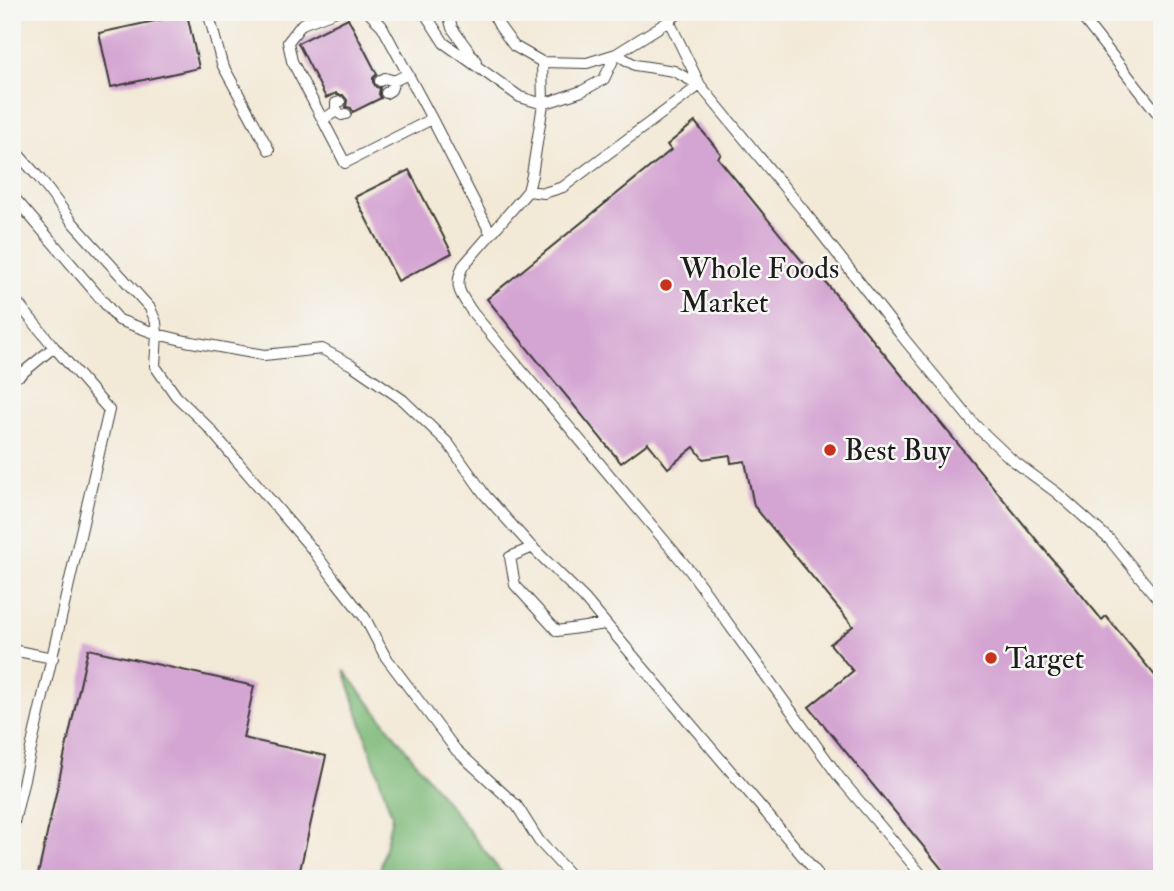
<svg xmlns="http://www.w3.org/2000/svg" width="1174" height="891" viewBox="0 0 1174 891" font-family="'IM FELL Double Pica',serif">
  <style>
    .forest { fill: #7bb877; stroke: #4c6a4a; stroke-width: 2 }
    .building { fill: #d4a4d2 }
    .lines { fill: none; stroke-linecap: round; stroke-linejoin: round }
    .service-casing { stroke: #3c3b38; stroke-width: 12 }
    .service { stroke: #fff; stroke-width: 10 }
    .poi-dot { fill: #c8321e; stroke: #f6f6f2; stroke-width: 2.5 }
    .labels { text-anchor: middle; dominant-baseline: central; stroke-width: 5; stroke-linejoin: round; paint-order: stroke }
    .poi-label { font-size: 30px; fill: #1c1c1c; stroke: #f6f6f2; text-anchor: start }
  </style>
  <rect width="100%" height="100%" fill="#f6f6f2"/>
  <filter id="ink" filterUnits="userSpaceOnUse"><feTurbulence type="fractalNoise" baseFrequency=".0143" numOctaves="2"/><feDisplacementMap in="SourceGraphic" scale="14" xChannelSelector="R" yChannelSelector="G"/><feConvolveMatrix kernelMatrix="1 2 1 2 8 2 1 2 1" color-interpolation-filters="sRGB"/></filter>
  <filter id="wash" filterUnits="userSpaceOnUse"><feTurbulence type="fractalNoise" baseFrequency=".00686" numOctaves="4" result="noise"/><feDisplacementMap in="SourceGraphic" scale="28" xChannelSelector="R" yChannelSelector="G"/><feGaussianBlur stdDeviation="1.57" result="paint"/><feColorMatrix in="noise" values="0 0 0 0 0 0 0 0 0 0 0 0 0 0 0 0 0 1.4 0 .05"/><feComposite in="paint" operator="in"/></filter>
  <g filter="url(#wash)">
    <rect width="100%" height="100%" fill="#f3e9d7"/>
    <path class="forest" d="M344,670l161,207 2,2h-129l14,-63z"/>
    <g id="blocks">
      <path class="building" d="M187,14l12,54 -88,19 -12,-54z
        M348,18l29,56 -4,4v4l3,5 4,1 -1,6 2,4 -28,14 -2,-4 -5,-1 1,-7 -4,-5h-6l-1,-2 -10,5 -28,-55z
        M695,122l26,32 -3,4 92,113 4,-3 288,352 4,-4 56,68v195h-212l-141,-172 44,-36 -23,-27 23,-18 -99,-120 -9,-45 -14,2 -1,-8 -27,4 -9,-12 -26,21 -20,-25 -27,20 -134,-164 184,-149 -4,-5z
        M409,170l43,83 -54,28 -43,-84z
        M88,649l166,37 -11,52 83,18 -28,123h-261z"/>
    </g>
  </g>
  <g filter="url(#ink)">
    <use href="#blocks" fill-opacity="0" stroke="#3c3b38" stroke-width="2"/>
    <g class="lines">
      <defs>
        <path id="service" d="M208,12l14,52 47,86
          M334,12l-32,12 -14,18 4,19 53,102 87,-44
          M368,12l14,14 50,93 59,115
          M424,12l20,31 76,54 23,7 39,-13 22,-12 12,-25
          M448,12l4,16 24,33
          M492,12l8,15 14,19 28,16 45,1 29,-9 53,-33 11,-9
          M1078,12l84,107
          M669,21l31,64 103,125 98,125 74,90 36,34 46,34 53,47 52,64
          M616,54l19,11 39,6 25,14
          M542,62l1,42 -11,71 -4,16 -65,75c-10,22 -2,29 10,47l218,259 148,205 86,102
          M380,81l5,-3 9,3 14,-7
          M386,93l5,-3 3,-9
          M336,111l6,4 4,-1
          M324,119l12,-8v-8l4,-1
          M12,147l28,32 33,44 77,85 6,14 1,12 -2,32 21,30 32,31 104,122 23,31 30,38 20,38 71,94 61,56 22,35 35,38
          M528,191l16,2 19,-6 137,-102
          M12,195l107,125 38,14 29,7 78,14 58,-6 30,16 51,35 45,43 37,52 45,50 54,53 233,275 -7,6
          M12,296l42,51 55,63 -97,421
          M12,379l8,-4 34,-28
          M533,547l-23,10 5,28 42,46 49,-7
          M12,650l41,8"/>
      </defs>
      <use href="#service" class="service-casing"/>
      <use href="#service" class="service"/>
    </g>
  </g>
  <g class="poi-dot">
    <circle cx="666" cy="285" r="7"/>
    <circle cx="830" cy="450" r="7"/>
    <circle cx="991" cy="658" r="7"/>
  </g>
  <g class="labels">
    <g class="poi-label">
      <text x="680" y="268">Whole Foods<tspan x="680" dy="34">Market</tspan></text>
      <text x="844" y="450">Best Buy</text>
      <text x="1005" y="658">Target</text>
    </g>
  </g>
  <rect width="1174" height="891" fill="none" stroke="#f6f6f2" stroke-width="42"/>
</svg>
